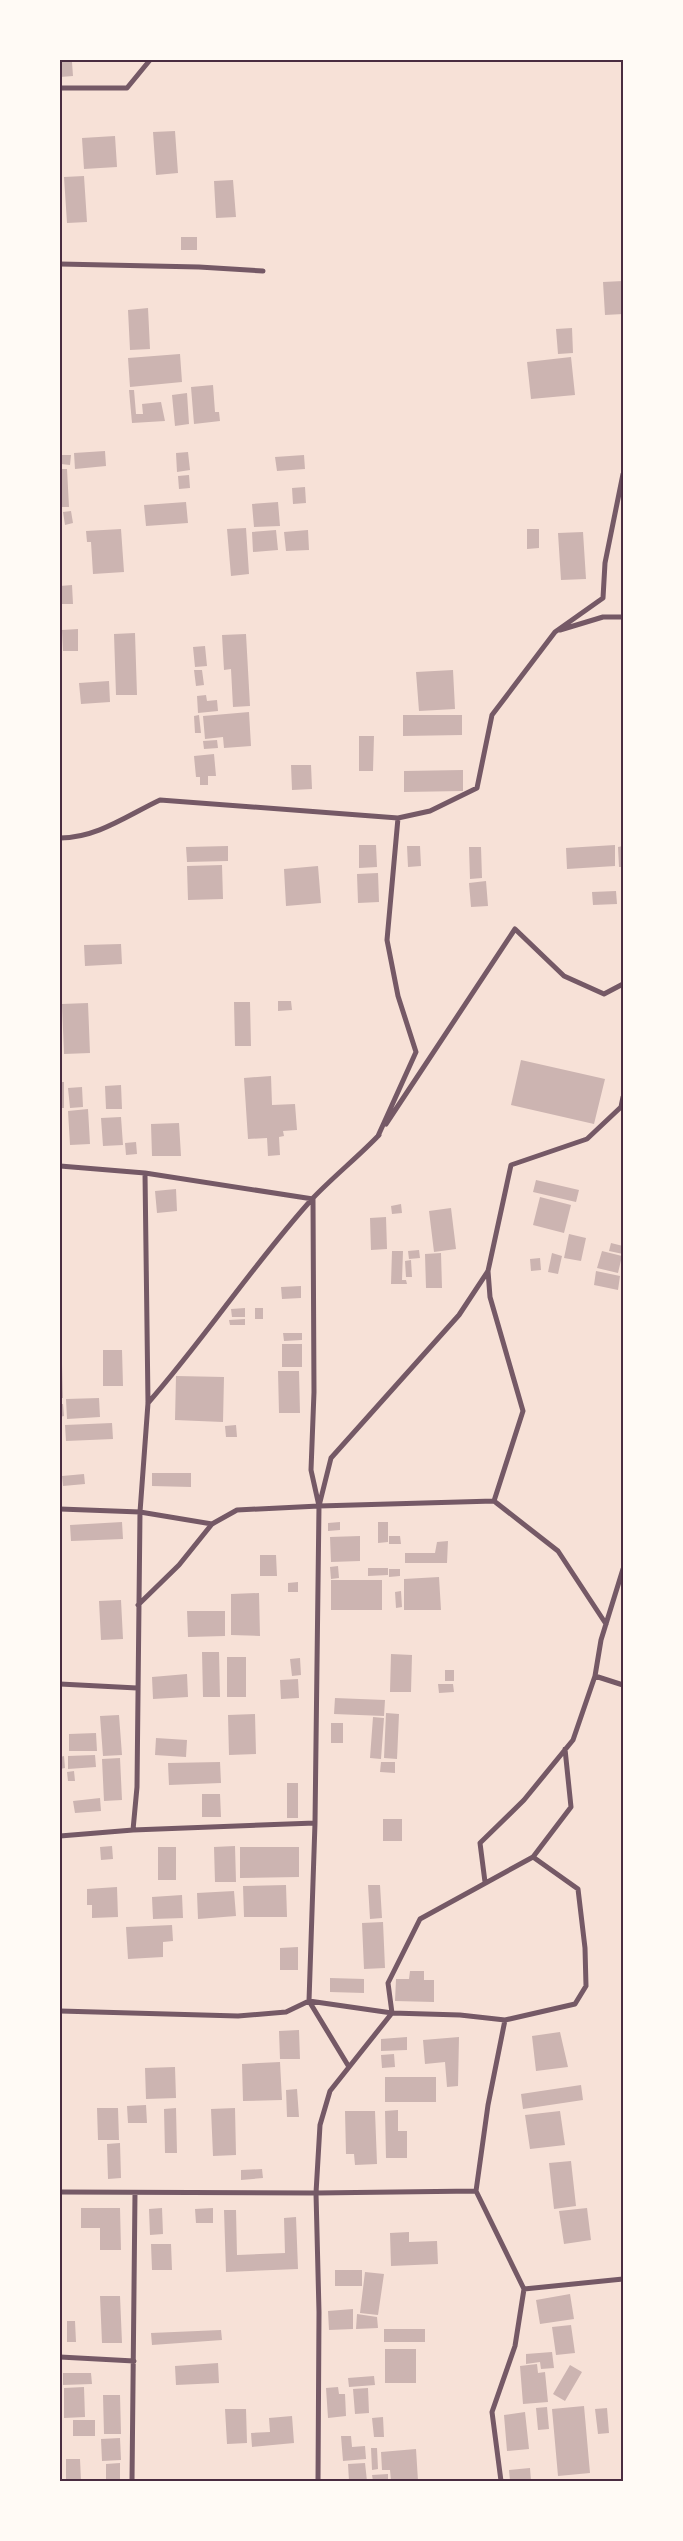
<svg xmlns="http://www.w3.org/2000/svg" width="683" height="2541" viewBox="0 0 683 2541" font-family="Karla,sans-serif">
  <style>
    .building { fill: #ccb4b1 }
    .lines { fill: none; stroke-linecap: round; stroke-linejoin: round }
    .minor { stroke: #755966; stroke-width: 5 }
    .neatline { fill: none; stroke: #4a2c40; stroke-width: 2 }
  </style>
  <rect width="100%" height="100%" fill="#f7e1d7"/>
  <path class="building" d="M60,62h12l1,14 -13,1z
    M175,131l3,42 -22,2 -3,-43z
    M115,136l2,31 -33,2 -2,-31z
    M84,176l3,46 -20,1 -3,-46z
    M233,180l3,37 -20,1 -2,-37z
    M181,237h16v13h-16z
    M623,281v33l-18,1 -2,-33z
    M148,308l2,41 -20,1 -2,-40z
    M572,328l1,25 -15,1 -2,-25z
    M180,354l2,28 -52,5 -2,-29z
    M571,357l4,38 -44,4 -4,-37z
    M213,385l2,27h4l1,9 -26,3 -3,-37z
    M129,390h5l2,24h7l-1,-10 19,-2 4,19 -33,2z
    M187,393l2,31 -14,2 -3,-31z
    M105,451l1,15 -31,3 -1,-16z
    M188,452l2,18 -13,2 -1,-19z
    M60,455h11l-1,10 -9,-1z
    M304,455l1,14 -28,2 -2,-14z
    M60,469h7l2,38h-9z
    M189,475l1,13 -11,1 -1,-13z
    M305,487l1,16 -13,1 -1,-16z
    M186,502l2,21 -42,3 -2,-21z
    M278,502l2,24 -26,1 -2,-23z
    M71,511l2,12 -8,2 -2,-13z
    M246,528l3,46 -18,2 -4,-47z
    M121,529l3,43 -31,2 -2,-32h-4l-1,-11z
    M527,529h12v19l-12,1z
    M276,530l2,20 -25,2 -1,-20z
    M308,530l1,20 -23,1 -2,-19z
    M583,532l3,47 -25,1 -3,-47z
    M72,585l1,19h-13v-18z
    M78,629v22h-15l-1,-21z
    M135,633l2,62h-21l-2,-61z
    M246,634l4,72 -17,1 -2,-38 -7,1 -2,-35z
    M205,646l2,20 -12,1 -2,-20z
    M194,670h8l2,15 -8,1z
    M453,670l2,39 -36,2 -3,-39z
    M109,681l1,21 -29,2 -2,-21z
    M206,695l1,6 10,-1 1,11 -20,2 -1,-17z
    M249,712l2,34 -27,2 -1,-11 -18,2 -2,-23z
    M199,715l2,18h-6l-1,-17z
    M403,715h59v20l-59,1z
    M359,736h15l-1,35h-14z
    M217,740l1,8 -14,1 -1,-8z
    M214,754l2,22h-8v9h-8v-8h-4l-2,-21z
    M291,765h20l1,24 -20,1z
    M463,770v21l-59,1v-21z
    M359,845h17l1,22 -18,1z
    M615,845v21l-48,3 -1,-21z
    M228,846v15l-41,1 -1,-15z
    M407,846h13l1,20 -13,1z
    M623,846v21h-4l-1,-20z
    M469,847h12l1,31 -12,1z
    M222,865l1,34 -35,1 -1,-34z
    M318,866l3,37 -35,3 -2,-37z
    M378,873l1,29 -21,1 -1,-29z
    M486,881l2,25 -17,1 -2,-24z
    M616,891l1,13 -24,1 -1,-13z
    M121,944l1,20 -37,2 -1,-21z
    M278,1001h13l1,9 -14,1z
    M234,1002h16l1,44h-16z
    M88,1003l2,50 -26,1 -2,-50z
    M521,1060l84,19 -11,45 -83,-19z
    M271,1076l1,29 23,-1 2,26 -14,1 1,5 -5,1 1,18 -12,1 -1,-18 -19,1 -4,-61z
    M60,1082h4v26h-4z
    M121,1085l1,24h-16l-1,-23z
    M82,1087l1,20 -13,1 -2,-20z
    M88,1109l2,35 -20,1 -2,-34z
    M121,1117l2,28 -20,1 -2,-28z
    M179,1123l2,33h-29l-1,-32z
    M136,1142l1,12 -11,1 -1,-12z
    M536,1180l43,10 -3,12 -43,-10z
    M176,1189l1,22 -20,2 -2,-22z
    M540,1197l31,8 -7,28 -31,-8z
    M401,1204l1,9 -10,1 -1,-8z
    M451,1208l5,41 -22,3 -5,-41z
    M386,1217l1,32 -16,1 -1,-32z
    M569,1234l17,4 -5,23 -17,-3z
    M611,1243l12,3v8l-14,-3z
    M419,1250l1,8 -11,1 -1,-8z
    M392,1251h11l-1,29h4l1,4h-16z
    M602,1251l20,5 -4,17 -21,-5z
    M441,1253l1,35h-16l-1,-34z
    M552,1253l10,3 -4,18 -10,-2z
    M540,1258l1,12 -10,1 -1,-12z
    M411,1260l1,17h-6l-1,-16z
    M596,1271l24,5 -2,14 -24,-5z
    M301,1286v12l-19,1 -1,-12z
    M245,1308v9h-13l-1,-8z
    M255,1308h8v11h-8z
    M245,1319v6h-15l-1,-5z
    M283,1333h19v7l-18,1z
    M282,1344h20v23h-20z
    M103,1350h19l1,36h-20z
    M60,1364h2l1,34h-3z
    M278,1371h21l1,42h-21z
    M176,1376l48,1 -1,45 -48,-2z
    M99,1398l1,19 -33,2 -1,-20z
    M60,1404h3l1,12 -4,1z
    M112,1423l1,16 -47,2 -1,-16z
    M236,1425l1,12h-11l-1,-11z
    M152,1473h39v14l-39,-1z
    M84,1474l1,10 -22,2 -1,-10z
    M122,1522l1,17 -52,2 -1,-16z
    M340,1522v8l-12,1v-8z
    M378,1522h10v20l-10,1z
    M360,1536v25l-29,1 -1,-25z
    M389,1536h11l1,8h-12z
    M448,1541l-1,22h-42v-10h30l2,-11z
    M260,1555h16l1,21h-17z
    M338,1566l1,12 -8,1 -1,-12z
    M368,1568h20v7l-20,1z
    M389,1569h11v7l-11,1z
    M439,1577l2,33h-37v-31z
    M331,1580h51v30h-51z
    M298,1582v10h-10v-9z
    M401,1591l1,16 -6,1 -1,-16z
    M259,1593l1,43 -29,-1v-41z
    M121,1600l2,39 -22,1 -2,-39z
    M187,1611h38v25l-37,1z
    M202,1652h17l1,45h-17z
    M391,1654l21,1 -1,37h-21z
    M227,1657h19v40h-19z
    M300,1658l1,17 -9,1 -2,-17z
    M445,1670h9v11h-9z
    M187,1674l1,23 -35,2 -1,-22z
    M298,1679l1,19 -18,1 -1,-19z
    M438,1684h15l1,8 -15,1z
    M335,1698l50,2 -1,16 -50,-2z
    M386,1713l13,1 -2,45 -13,-1z
    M255,1714l1,40 -27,1 -1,-40z
    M119,1715l3,40 -19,1 -3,-40z
    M373,1717l11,1 -3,41 -11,-1z
    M331,1723h12v20h-12z
    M96,1733l1,18h-28v-17z
    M156,1738l31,2 -1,17 -31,-2z
    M95,1755l1,12 -28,2v-13z
    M64,1756l1,12 -5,1v-12z
    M120,1758l2,42 -18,1 -2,-42z
    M220,1762l1,21 -52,2 -1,-22z
    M381,1762h14v11l-15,-1z
    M74,1771l1,10h-7l-1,-9z
    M287,1783h11v35h-11z
    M202,1794h18l1,23h-19z
    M100,1798l1,13 -26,2 -2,-12z
    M383,1819h19v22h-19z
    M112,1846l1,13 -12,1 -1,-13z
    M235,1846l1,36h-21l-1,-35z
    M158,1847h18v33h-18z
    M240,1847h59v30l-59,1z
    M286,1885l1,32h-43l-1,-31z
    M368,1885h12l2,33 -12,1z
    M117,1887l1,30 -26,1v-13h-5v-16z
    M234,1891l2,25 -38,3 -1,-26z
    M182,1895l1,23 -30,1 -1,-22z
    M383,1922l2,46 -21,1 -2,-46z
    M172,1925l1,16 -10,1v15l-35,2 -2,-32z
    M298,1947v23h-18v-22z
    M410,1971h14v9h10v22l-39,-1 1,-22h13z
    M330,1978l34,1v14l-34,-1z
    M299,2030l1,29h-20l-1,-28z
    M560,2032l8,35 -32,4 -4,-35z
    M407,2037v13l-26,1v-12z
    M459,2037l-1,49 -11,1 -2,-25 -20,2 -2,-24z
    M394,2054l1,13 -13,1 -1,-13z
    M280,2062l2,38 -39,1 -1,-37z
    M175,2067l1,31 -30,1 -1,-31z
    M385,2077h51v25h-51z
    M581,2085l2,15 -60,9 -2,-15z
    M297,2089l2,28h-12l-1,-27z
    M146,2105l1,18h-19l-1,-17z
    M97,2108h21l1,32h-21z
    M176,2108l1,45h-12l-1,-44z
    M235,2108l1,47 -23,1 -2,-47z
    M398,2110v21h9v27h-21l-1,-47z
    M345,2111h30l2,53 -22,1 -1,-11h-8z
    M560,2111l5,34 -35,4 -5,-34z
    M120,2143l1,35 -13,1 -1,-35z
    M571,2161l5,45 -22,3 -5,-46z
    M262,2169l1,9 -22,2v-10z
    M81,2208h39l1,42h-21v-22h-19z
    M162,2208l1,26 -13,1 -1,-26z
    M213,2208v15h-17l-1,-14z
    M587,2208l4,32 -27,4 -5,-33z
    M224,2210h12l1,45 48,-2 -1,-35 12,-1 2,52 -72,3z
    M409,2232v10l28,-1 1,23 -47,2 -1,-33z
    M151,2244h20l1,26h-20z
    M335,2270h27v16h-27z
    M365,2272l19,2 -6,41 -18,-2z
    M570,2294l4,25 -34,5 -4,-24z
    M100,2296h20l2,47h-20z
    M353,2309v20l-24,1 -1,-19z
    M357,2314l20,3 1,11 -22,1z
    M67,2321h8l1,21h-9z
    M571,2325l4,28 -19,2 -4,-28z
    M384,2329h41v13h-41z
    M221,2330l1,10 -70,5 -1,-12z
    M385,2349h31v34h-31z
    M552,2352l2,16 -13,1 -1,-7 -14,2v-10z
    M218,2363l1,20 -43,2 -1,-19z
    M537,2364l1,9 7,-1 3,30 -25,2 -3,-38z
    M570,2365l12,7 -17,29 -12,-7z
    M63,2373h28l1,11 -29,1z
    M374,2376l1,9 -26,2 -1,-9z
    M84,2387l1,30 -21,1v-30z
    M338,2387l1,7h6l1,22 -18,2 -2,-30z
    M368,2388l1,25 -14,1 -2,-25z
    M103,2395h17l1,39h-17z
    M584,2406l6,67 -32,3 -6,-67z
    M547,2407l2,22 -11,1 -2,-22z
    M607,2408l2,25 -11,1 -3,-25z
    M225,2409h21l1,34 -20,1z
    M525,2412l4,37 -22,2 -3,-36z
    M292,2416l2,27 -42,4 -1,-14 19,-1 -1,-14z
    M383,2417l1,20h-10l-2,-19z
    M73,2420h22v16h-22z
    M341,2436h10l1,11 13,-1 1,13 -23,2z
    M120,2438l1,22 -19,1 -1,-22z
    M371,2448h6l1,21 -6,1z
    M416,2449l2,32h-27l-1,-11h-8l-1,-18z
    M66,2459h14l1,22h-15z
    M120,2463v18h-14v-17z
    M365,2463l2,18h-18l-1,-17z
    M530,2468l1,13h-21l-1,-11z
    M388,2474v7h-15l-1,-6z"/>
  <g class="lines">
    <path class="minor" d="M60,88h67l23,-28
      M60,264l139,3 64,4
      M560,630l43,-13h20
      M60,838c37,0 68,-23 100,-38l238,18
      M386,1124l129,-195 49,47 40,18 19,-10
      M378,1136l38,-84 -18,-56 -11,-56 11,-122 32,-7 47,-23 15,-73 63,-83 48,-34 2,-35 18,-89
      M60,1166l85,7 168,26 1,193 -3,78 8,36
      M148,1403c58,-66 106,-140 165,-205 21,-22 45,-41 66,-63
      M494,1501l29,-90 -33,-114 -2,-26 23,-106 76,-26 34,-32 2,-10
      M60,1509l80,3 72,12 25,-14 82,-4 12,-48 128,-143 29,-44
      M623,1569l-22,71 -6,36 28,9
      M138,1605l41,-40 33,-41
      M60,1684l77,4
      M133,1830l4,-43 3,-275 8,-109 -3,-230
      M60,1836l73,-6 182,-7
      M485,1882l-5,-39 44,-43 49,-60 22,-64
      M60,2011l178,5 48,-4 23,-11 6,-178 4,-317 175,-5 64,50 48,73
      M349,2067l-40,-66 83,12 -4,-30 32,-64 113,-62 38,-50 -6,-58
      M60,2192l256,1 160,-2
      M524,2289l99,-10
      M60,2357l74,4
      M132,2481l3,-288
      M318,2481l1,-169 -3,-119 4,-68 10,-34 62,-78 68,2 45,5
      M501,2481l-9,-69 23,-66 9,-57 -48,-98 12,-86 17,-85 70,-16 11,-18 -1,-38 -7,-59 -45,-32"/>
  </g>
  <rect width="683" height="2541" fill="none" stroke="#fffaf5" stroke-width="122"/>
  <rect x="61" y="61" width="561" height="2419" class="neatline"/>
</svg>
